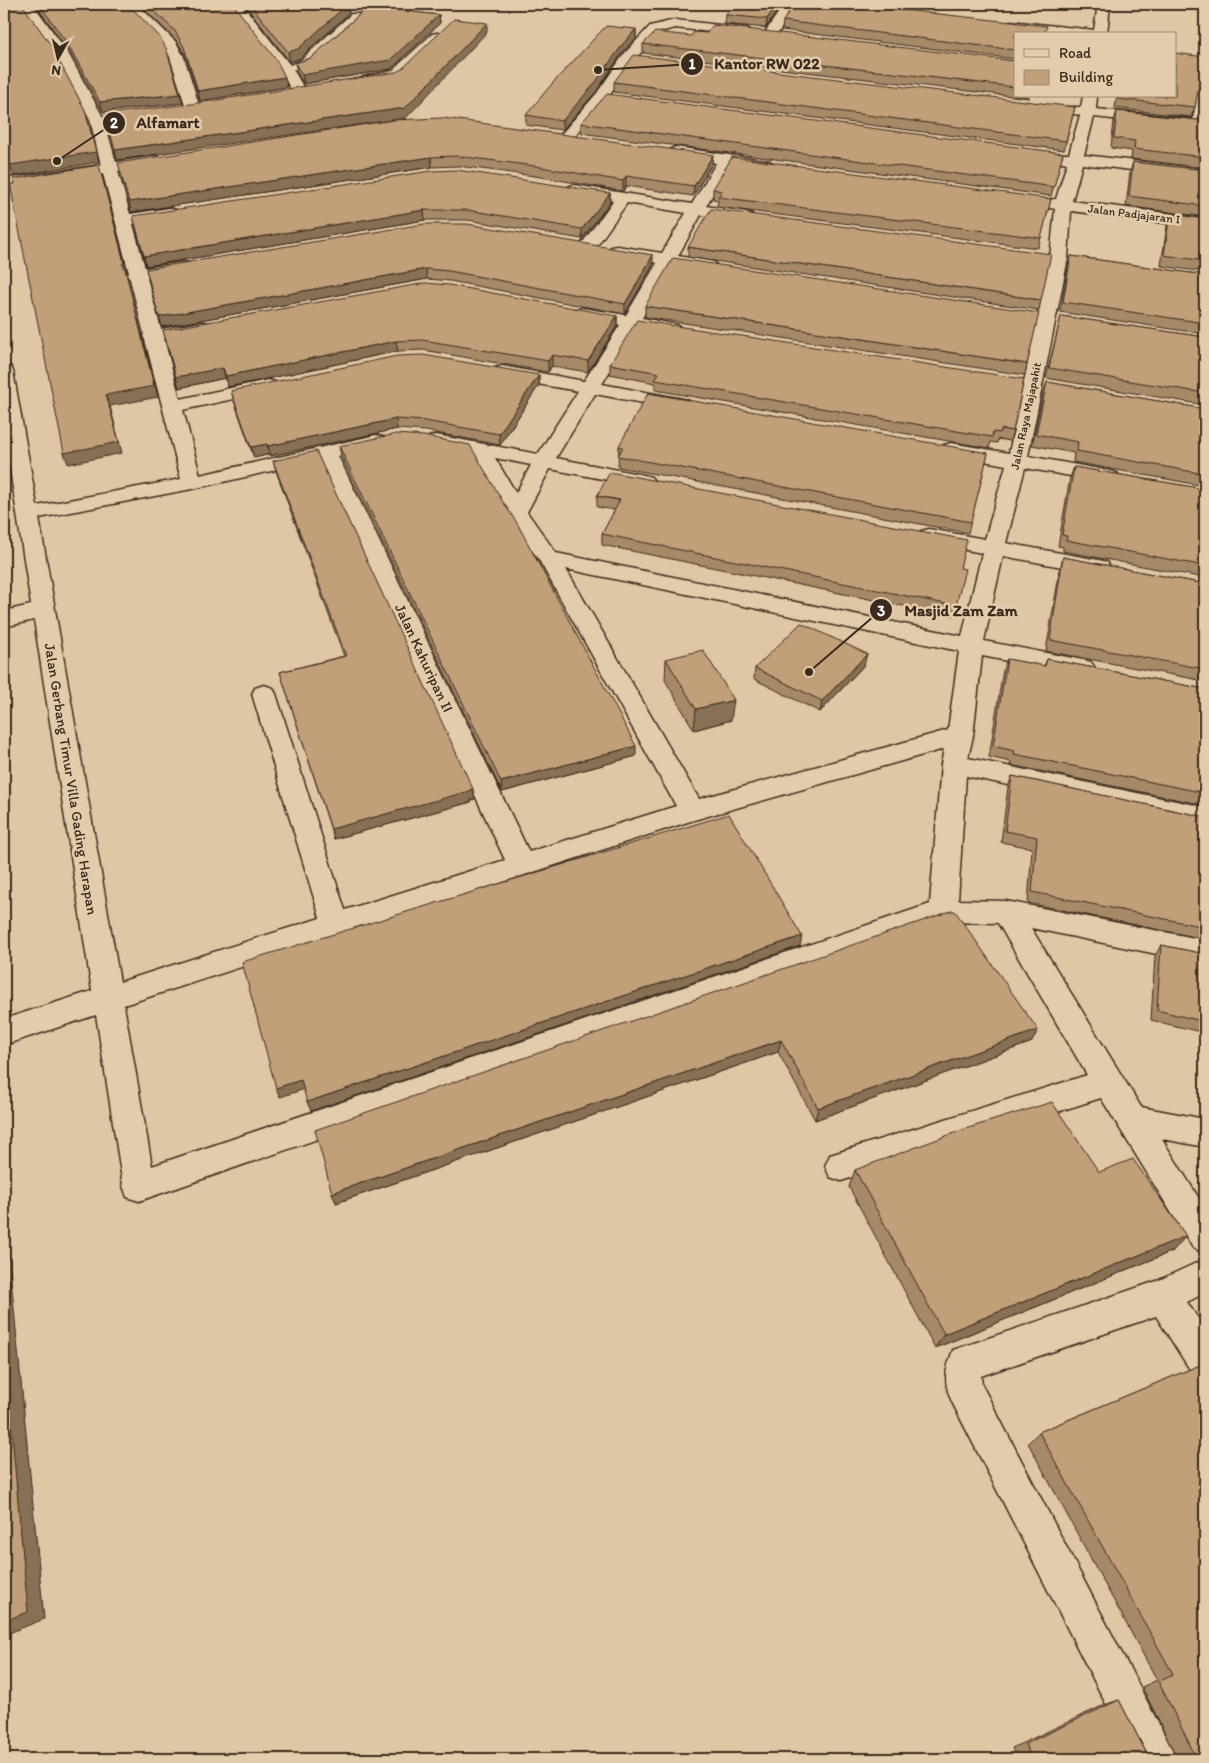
<svg xmlns="http://www.w3.org/2000/svg" width="1209" height="1763" viewBox="0 0 1209 1763" font-family="Itim,sans-serif">
  <style>
    .lines { fill: none; stroke-linecap: round; stroke-linejoin: round }
    .street-casing { stroke: #3b2a1e; stroke-width: 3 }
    .street { fill: #e2ccac; fill-rule: evenodd }
    .wall { fill: #a68a68; stroke: #3b2a1e }
    .shaded-wall { fill: #877055; stroke: #3b2a1e }
    .building { fill: #c1a079; stroke: #3b2a1e }
    .labels { text-anchor: middle; dominant-baseline: central; stroke-width: 5; stroke-linejoin: round; paint-order: stroke }
    .far-street-label { font-size: 12px; fill: #3b2a1e; stroke: #e2ccac }
    .street-label { font-size: 15px; fill: #3b2a1e; stroke: #e2ccac }
    .leader { fill: none; stroke: #3b2a1e; stroke-width: 2 }
    .callout-dot { fill: #3b2a1e; stroke: #e2ccac; stroke-width: 2 }
    .mark-label { font-size: 15px; text-anchor: middle; font-weight: bold; fill: #fff }
    .callout-label { font-size: 16px; text-anchor: middle; font-weight: bold; fill: #3b2a1e; stroke: #e2ccac; stroke-width: 5; stroke-linejoin: round; paint-order: stroke }
  </style>
  <rect width="100%" height="100%" fill="#dfc6a4"/>
  <filter id="ink" filterUnits="userSpaceOnUse"><feTurbulence type="fractalNoise" baseFrequency=".02" numOctaves="2"/><feDisplacementMap in="SourceGraphic" scale="10" xChannelSelector="R" yChannelSelector="G"/><feConvolveMatrix kernelMatrix="1 2 1 2 8 2 1 2 1" color-interpolation-filters="sRGB"/></filter>
  <g filter="url(#ink)">
    <g class="lines">
      <defs>
        <path id="street" d="M21,4h12l35,49 36,66 12,43 40,-6 5,2 3,3 -3,3 -5,2 -38,5 12,43 40,-6 6,2 2,3 -2,3 -6,2 -37,6 12,44 39,-6 6,1 3,4 -3,4 -43,7 14,51 41,-7 6,1 3,4 -3,4 -44,8 16,60 88,-19 7,2 3,4 -3,4 -92,20 17,65 176,-40 7,2 3,4 -3,4 -45,11 191,396 147,-46 -137,-246 -34,-48 -33,-58 -43,-9 -3,-4 3,-4 7,-2 102,19 40,-63 -76,-13 -7,-2 -2,-4 2,-4 7,-2 82,15 36,-56 -44,-8 -3,-4 3,-4 6,-1 44,7 31,-52 -40,-7 -6,-1 -2,-4 2,-4 6,-1 45,7 24,-40 -59,-10 -33,47h-12l-2,-4 33,-45 -45,-8 -2,-3 2,-3 6,-2 118,19 24,-41 -45,-8 -3,-3 3,-3 5,-2 92,14 5,2 3,3 -3,3 -5,2 -38,-6 -24,41 40,6 6,2 2,3 -2,3 -6,2 -45,-7 -23,41 36,6 3,4 -3,4 -6,1 -35,-6 -31,53 36,7 3,4 -3,4 -6,1 -36,-6 -34,56 86,16 3,4 -3,4 -7,2 -86,-16 -39,64 88,17 7,2 3,4 -3,4 -7,2 -94,-18 -23,43 29,41 406,83 20,-83 -61,-12 -3,-5 3,-5 8,-2 56,10 21,-74 -55,-10 -7,-2 -3,-4 3,-4 7,-2 58,10 41,-195 5,-49 -15,-3 -2,-3 2,-3 16,-1 11,-36 -14,-3 -3,-3 3,-3h16l11,-39 -15,-2 -2,-3 2,-3h16l2,-11h14l-1,13 97,10 5,-28 2,-3 5,-1v38l-11,3 -100,-11 -10,38 121,14v10l-123,-15 -10,37 133,17v10l-134,-17 -3,47 -40,198 82,15 7,2 3,4 -3,4 -7,2 -85,-15 -19,75 93,17 8,2 3,5 -3,5 -8,2 -96,-18 -19,85 99,19 8,2 4,6 -4,6 -8,2 -101,-20 -9,80 -5,22 237,49v20l-239,-51 -8,124 48,1 199,39v24l-174,-36 110,179 64,12v28l-43,-8 43,69v45l-12,-5 -92,-150 -260,83 -11,-4 -5,-11 5,-11 257,-80 -89,-152 -55,-1 -804,279 -12,-4 -4,-11 -27,-171 -92,30v-26l88,-28 -58,-371 -30,7v-16l27,-6 -27,-175v-65l7,2 2,4 24,135 144,-27 -36,-139 -2,-4 1,-2 -14,-55 -3,-4 2,-2 -26,-99 -99,15v-10l97,-14 -11,-46 -36,-66zM495,458l36,7 -15,28zM320,460l185,400 -160,50 -69,-216 -3,-6 -9,-3 -9,3 -3,6 68,224 -200,64 -81,-464 153,-29zM566,569l393,82 -11,79 -249,69zM944,749l-3,15 -11,140 -778,262 -28,-161 570,-185z
          M124,4h13l39,38 8,15 16,51 -2,3h-10l-2,-3 -16,-51 -7,-13z
          M230,4h12l48,61 11,-5 50,-46h10l2,3 -52,49 -14,4 -4,-1 13,23 -2,3h-10l-14,-25z
          M784,4h12l-20,33h-10l-2,-3z
          M1098,4h12l-3,30c-17,0 -95,1 -104,-9l7,-4 84,9z
          M675,20l72,8 7,4 -7,4 -72,-8 -15,4 -26,28 -27,39 -34,39h-10l-3,-3 3,-3 34,-39 27,-39 26,-28z
          M437,33l5,1 2,3 -2,3 -40,37 -34,7 -5,-1 -2,-3 2,-3 29,-6 40,-37z
          M1205,1259v34l-18,9 18,27v49l-13,-5 -36,-57 -175,60 1,9 195,374h-43l-182,-357c-9,-21 -7,-31 1,-52l204,-69z"/>
      </defs>
      <use href="#street" class="street-casing"/>
      <use href="#street" class="street"/>
    </g>
    <path class="wall" d="M35,4h93l55,99 -80,9 -33,-60z
      M139,4h94l54,83 -87,14 -14,-45 -9,-15z
      M244,4h105h-1l1,9 -49,45 -10,4z
      M782,4l-16,24 -41,-4 1,-9z
      M362,6l77,9 1,8 -49,46 -87,15 -7,-12 -2,-9 16,-5 50,-45 2,-3z
      M783,21l232,13v25l-233,-29z
      M636,29v9l-14,15 -26,39 -34,38 -36,-5v-10z
      M691,36l324,25v35h14v2l-386,-45v-9z
      M1205,57v29h-5l-2,2 -3,19 -4,10 -76,-9 2,-12h58z
      M614,82l461,25 -11,43 -450,-58z
      M1117,111l80,9 8,-2v50l-74,-9 1,-8 -21,-3 3,-27z
      M393,120l319,44 -19,32 -67,-10 -3,5 -88,-15 -77,-10 -26,1 -301,45z
      M581,123l482,30 -12,43 -470,-63z
      M1133,162l72,8v47l-79,-11 4,-34z
      M713,189l338,10 -13,49 -321,-41 1,-7 -5,-1z
      M610,193v9l-28,37 -114,-19h-43l-279,46 -13,-50z
      M1170,214l35,5v53l-44,-6 6,-41z
      M688,247l353,53 -2,10 -351,-53z
      M1071,256l134,19v59l-145,-22 8,-46z
      M653,265l-28,49 -175,-33 -23,-2 -265,48 -16,-58z
      M645,306l382,58 -2,11 -380,-58z
      M617,316v10l-29,46 -36,-6 -4,6 -124,-22 -26,1 -170,36 -3,-9 -46,10 -16,-58z
      M1061,316l144,21v68l-159,-27z
      M610,364l403,67 -3,10 -12,-2 -1,4 -6,-1 -2,6 -334,-58v-7l-45,-9z
      M539,375v10l-39,60 -74,-14 -29,-2 -127,27v-2l-16,4 -20,-57 -3,-10z
      M1047,382l158,27v77l-132,-24 1,-9 -42,-8 11,-52z
      M339,446l297,310 -134,36 -161,-336z
      M619,446l369,7 -20,80 -350,-66z
      M273,461l202,338 -4,1v2l-137,37 -54,-167 64,-16 -68,-185z
      M1074,467l131,22v89l-142,-27v-4l-5,-1 12,-68z
      M597,496l363,72 -4,38 -3,10 -351,-71v-11l13,-24 -18,-3z
      M1063,557l142,27v97l-159,-30 14,-82z
      M666,659l65,61 -37,10 -29,-50z
      M1007,659l37,7 3,-7 158,30v116l-195,-40 1,-3 -22,-5 14,-87z
      M864,665l-44,47 -66,-33 1,-11z
      M1012,776l193,41v122l-177,-36 4,-55 -31,-6 7,-55z
      M951,911l81,131 -217,78 -37,-68 -442,151z
      M1161,945l44,9v79l-54,-13 4,-64z
      M855,1170l244,2 74,79 -238,97 -86,-161z
      M1205,1363v396h-188l-5,-11 92,-43 15,-5 29,56h28l-34,-69 15,-7 -129,-237 11,-11z"/>
    <path class="shaded-wall" d="M332,4h17h-1l1,9 -49,45 -10,4 -2,-10z
      M777,4h5l-16,24 1,-9z
      M439,15l1,8 -49,46 -87,15 -2,-9z
      M487,23v9l-81,86 -289,42 -2,-10 290,-42z
      M636,29v9l-14,15 -26,39 -34,38v-9l61,-77z
      M1203,76h2v9l-5,1 -4,4 4,-10z
      M285,77l2,10 -87,14 -2,-10z
      M180,94l3,9 -80,9 -3,-10z
      M85,110l14,52 -86,14 -3,-11z
      M713,155l-1,9 -19,32 1,-10z
      M431,157l1,10 -301,45 -2,-10z
      M102,175l25,97 -1,1 32,124 -48,9 12,47 -54,11 -4,-11 42,-58z
      M626,176v10l-3,5v-10z
      M610,193v9l-28,37v-10z
      M424,210l1,10 -279,46 -2,-10z
      M653,255v10l-28,49v-10z
      M426,269l1,10 -265,48 -3,-10z
      M617,316v10l-29,46v-11z
      M396,341l2,10 -170,36 -2,-11z
      M552,355v11l-4,6v-11z
      M223,368l2,10 -46,10 -3,-11z
      M539,375v10l-39,60 -1,-11z
      M396,419l1,10 -127,27 -2,-10z
      M267,444l3,10 -16,4 -3,-11z
      M867,654l-3,11 -44,47 2,-11z
      M734,700l-3,20 -37,10 2,-21z
      M636,746v10l-134,36 -1,-10z
      M473,789l2,10 -4,1v2l-137,37 -3,-10z
      M802,936l-2,10 -489,165 -4,-9z
      M1038,1030l-6,12 -217,78 3,-12z
      M781,1040l-3,12 -442,151 -4,-10z
      M301,1080l4,9 -25,8 -4,-9z
      M4,1206l40,413 -40,16z
      M1186,1236l-13,15 -238,97 9,-14z"/>
    <path class="building" d="M4,4h18l28,40 35,66 11,42 -86,13 -6,-24z
      M39,4h89l31,32 7,12 14,46 -80,8 -33,-59z
      M147,4h86l44,57 8,16 -87,14 -14,-44 -9,-16z
      M250,4h98l-50,45 -10,3z
      M733,4h44l-10,15 -41,-4z
      M794,4h55l198,22 -2,8h-30v16l-232,-29z
      M362,6l77,9 -49,45 -88,15 -7,-12 16,-5 50,-45 2,-4z
      M454,19l33,4 -82,85 -290,42 -10,-36 86,-10 205,-32 6,-3z
      M713,25l302,36v26l-372,-43 12,-12 36,4 3,-4 13,1z
      M606,26l30,3 -13,15 -28,39 -33,38 -36,-6 25,-30z
      M1175,53l30,4v19h-2l-3,4 -5,27 -77,-8v-3h57z
      M634,55l441,52 -9,34 -452,-59z
      M607,94l456,59 -9,34 -473,-64z
      M1117,111l80,9 8,-2v39l-71,-8 1,-8 -21,-3z
      M443,118l270,37 -19,31 -68,-10 -3,5 -88,-15 -78,-10 -26,1 -302,45 -11,-39 275,-43z
      M732,157l319,42 -10,39 -323,-41 4,-6 -9,-2z
      M1133,162l72,8v36l-76,-10z
      M99,165l25,97 -2,2 3,5 29,117 -48,9 13,47 -55,11 -54,-269h5l-2,-5z
      M457,170l153,23 -28,36 -115,-19h-43l-280,46 -11,-40 298,-45z
      M711,209l340,45 -10,46 -353,-53z
      M1170,214l35,5v42l-41,-6z
      M424,224h43l186,31 -28,49 -176,-33 -23,-2 -267,48 -13,-48z
      M1071,256l134,19v48l-142,-21z
      M673,258l366,55 -12,51 -382,-58z
      M426,283l23,2 168,31 -29,45 -36,-6 -4,6 -125,-21 -27,1 -170,35 -3,-8 -47,9 -13,-47z
      M1061,316l144,21v56l-156,-25z
      M637,320l387,59 -11,52 -12,-2 -1,4 -7,-1 -1,5 -337,-57 4,-7 -49,-9z
      M423,355l116,20 -40,59 -74,-13 -29,-2 -128,27 -1,-2 -16,3 -20,-56 166,-35z
      M1047,382l158,27v65l-128,-23 1,-9 -42,-8z
      M648,393l340,60 -17,69 -353,-66 5,-9 -4,-1z
      M396,434l28,2 46,9 33,57 14,21 119,223 -135,36 -162,-336z
      M316,451l157,338 -4,1 1,1 -139,38 -51,-157 66,-16 -73,-195z
      M1074,467l131,22v77l-139,-26 1,-4 -5,-1z
      M610,472l357,68 -7,28 5,1 -9,37 -354,-72 18,-34 -23,-4z
      M1063,557l142,27v85l-155,-29z
      M801,623l66,31 -45,47 -67,-33z
      M703,650l31,50 -38,9 -30,-50z
      M1007,659l38,7 2,-7 158,30v104l-191,-39 1,-3 -22,-5z
      M1012,776l193,41v110l-173,-35 5,-55 -32,-6z
      M729,814l73,122 -495,166 -6,-22 -25,8 -34,-126z
      M951,911h4l83,119 -220,78 -37,-68 -449,153 -17,-63z
      M1161,945l44,9v68l-48,-12z
      M1052,1102l47,70 34,-13 53,77 -242,98 -89,-164 107,-40z
      M4,1347l24,265 -24,9z
      M1205,1363v396h-173l-7,-15 94,-44 29,56 48,1 -38,-76 15,-7 -134,-242z"/>
  </g>
  <g class="labels">
    <g class="far-street-label">
      <text transform="translate(1134 214) rotate(7)">Jalan Padjajaran I</text>
      <text transform="translate(1026 416) rotate(-78)">Jalan Raya Majapahit</text>
    </g>
    <g class="street-label">
      <text transform="translate(424 658) rotate(65)">Jalan Kahuripan II</text>
      <text transform="translate(71 779) rotate(81)">Jalan Gerbang Timur Villa Gading Harapan</text>
    </g>
  </g>
  <path class="leader" d="M598 70L692 64M57 161L114 123M809 672L881 610"/>
  <g class="callout-dot">
    <circle cx="598" cy="70" r="5"/>
    <circle cx="57" cy="161" r="5"/>
    <circle cx="809" cy="672" r="5"/>
    <circle cx="692" cy="64" r="12"/>
    <circle cx="114" cy="123" r="12"/>
    <circle cx="881" cy="610" r="12"/>
  </g>
  <g class="mark-label">
    <text x="692" y="69">1</text>
    <text x="114" y="128">2</text>
    <text x="881" y="616">3</text>
  </g>
  <g class="callout-label">
    <text x="767" y="69">Kantor RW 022</text>
    <text x="168" y="128">Alfamart</text>
    <text x="961" y="616">Masjid Zam Zam</text>
  </g>
  <rect width="1209" height="1763" fill="none" stroke="#e2ccac" stroke-width="20"/>
  <rect x="10" y="10" width="1189" height="1743" fill="none" stroke="#3b2a1e" stroke-width="2" filter="url(#ink)"/>
  <rect x="1014" y="32" width="162" height="65" fill="#e2ccac" stroke="#9f8b73"/>
  <rect x="1024" y="49" width="25" height="8" fill="#e2ccac" stroke="#9f8b73"/>
  <text x="1059" y="58" font-size="15" fill="#3b2a1e">Road</text>
  <rect x="1024" y="70" width="25" height="15" fill="#c1a079" stroke="#9f8b73"/>
  <text x="1059" y="82" font-size="15" fill="#3b2a1e">Building</text>
  <g transform="translate(58 58) rotate(188)" stroke="#e2ccac" stroke-width="4" paint-order="stroke">
  <path d="M0-4L9 19L0 12L-9 19Z" fill="#3b2a1e"/>
  <text y="-8" font-size="14" font-weight="bold" text-anchor="middle" fill="#3b2a1e">N</text>
  </g>
</svg>
